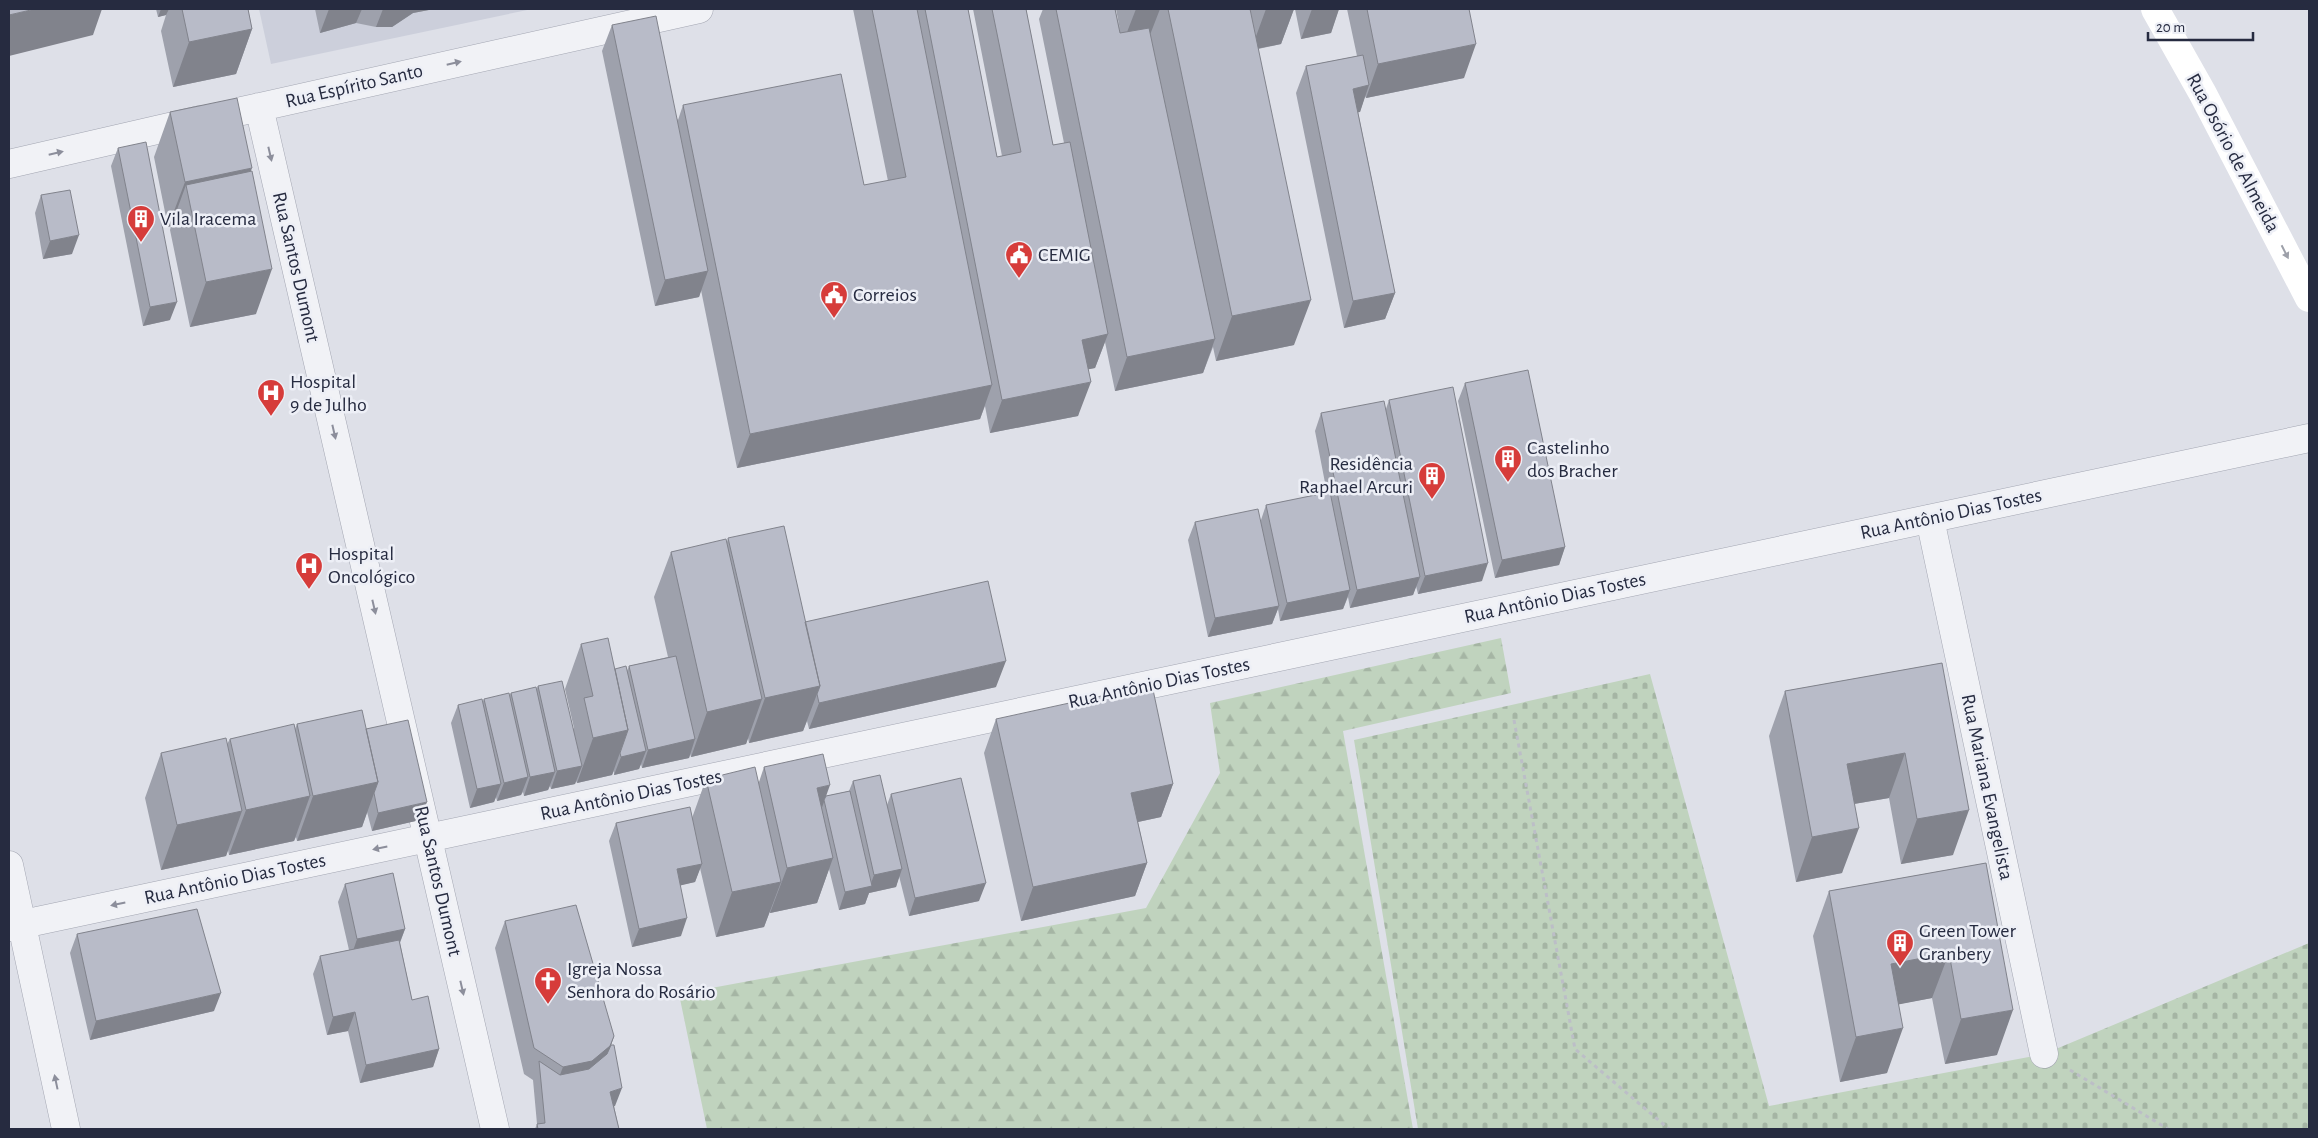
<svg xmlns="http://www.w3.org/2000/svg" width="2318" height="1138" viewBox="0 0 2318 1138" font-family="'Alegreya Sans',sans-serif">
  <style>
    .built { fill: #cccfdb }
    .forest { fill: url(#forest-firs) }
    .cemetery { fill: url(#cemetery-stones) }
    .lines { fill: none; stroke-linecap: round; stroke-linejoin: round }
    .minor-casing { stroke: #a3a6b2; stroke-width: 29 }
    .tertiary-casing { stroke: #a3a6b2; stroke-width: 29 }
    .path { stroke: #bcbec7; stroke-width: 3; stroke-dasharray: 4 4; stroke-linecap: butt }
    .minor { stroke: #f1f2f6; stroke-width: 28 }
    .tertiary { stroke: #f1f2f6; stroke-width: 28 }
    .secondary { stroke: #fff; stroke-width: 28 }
    .wall { fill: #9ea1ac }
    .shaded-wall { fill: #81838c }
    .building { fill: #b8bbc8; stroke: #81838c }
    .oneway { fill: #8c8e9b }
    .oneway2 { fill: #9da0a9 }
    .labels { text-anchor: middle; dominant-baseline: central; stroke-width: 5; stroke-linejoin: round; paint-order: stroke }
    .street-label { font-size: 20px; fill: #262b40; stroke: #edeff6 }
    .poi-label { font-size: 20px; fill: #262b40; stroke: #edeff6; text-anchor: start }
  </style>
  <defs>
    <pattern id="forest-firs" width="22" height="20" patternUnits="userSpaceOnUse" patternTransform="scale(1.25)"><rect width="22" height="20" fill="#c0d3be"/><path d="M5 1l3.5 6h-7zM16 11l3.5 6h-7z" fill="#a5b5a4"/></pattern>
    <pattern id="cemetery-stones" width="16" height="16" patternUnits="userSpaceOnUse" patternTransform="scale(1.25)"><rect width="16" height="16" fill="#c0d3be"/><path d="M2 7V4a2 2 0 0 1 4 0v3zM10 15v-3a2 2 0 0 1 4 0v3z" fill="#a5b5a4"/></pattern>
  </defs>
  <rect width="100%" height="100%" fill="#dee0e8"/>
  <path class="built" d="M259,9h273l-261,55z"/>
  <path class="forest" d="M1501,638l10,55 -168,38 70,398h-706l-28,-135 467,-86 74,-135 -10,-70z"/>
  <path class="cemetery" d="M1650,674l119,432 275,-52 265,-111v186h-891l-64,-389z"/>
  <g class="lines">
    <defs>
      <path id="minor" d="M1930,519l114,535"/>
      <path id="tertiary" d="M259,107l236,1022
        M242,111l457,-102
        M9,164l191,-44
        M9,865l57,264
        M9,927l2300,-489"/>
    </defs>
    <use href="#minor" class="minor-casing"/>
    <use href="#tertiary" class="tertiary-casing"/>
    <path class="path" d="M1514,720l61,329 94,80
      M2070,1070l98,59"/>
    <use href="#minor" class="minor"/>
    <use href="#tertiary" class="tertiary"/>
    <path class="secondary" d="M2155,9l48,85 106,204"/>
  </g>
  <path class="wall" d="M156,9h92l4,20 -16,45 -63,13 -12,-56 5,-16 -8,2z
    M315,9h119l-21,4 -21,14h-16l-20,-4 -36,10z
    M853,9h115l29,148 5,-1 -29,-147h53l27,136 11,-2 -25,-124 4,-10h72l5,21 -4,-21h178l-13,35 -23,5 36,296 -78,16 -3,-14 -10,26 -88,18 -10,-49 -10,26 -7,1 -10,47 -88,17 -5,-27 -5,13 -243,49 -36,-178 -2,7 -44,9 -53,-255 10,-26 66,95 5,-15 181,80 24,-4z
    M1295,9h44l-8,24 -30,6z
    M1347,9h122l-5,69 -98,20 -1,-2 -5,16h-2l37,181 -10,26 -41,9 -48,-235 10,-27 51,-10z
    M170,112l81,59 5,143 -66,13 -20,-97 1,-4 -3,1 -14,-70z
    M118,148l52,172 -27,6 -32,-160z
    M41,195l31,59 -29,5 -8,-46z
    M1465,383l100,164 -6,18 -64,13 -37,-177z
    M1389,400l93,181 -64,13 -2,-8 -3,9 -63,13 -2,-11 -5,12 -63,12 -2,-12 -6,15 -64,13 -20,-97 7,-18 66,-2 5,-15 61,-12 -12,-62 6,-18 65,-4z
    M728,538l78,84 190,65 -187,42 -2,-8 -4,10 -54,12 -1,-5 -2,6 -55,13 -1,-3 -1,4 -47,10 -1,-4 -2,5 -25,6v-4l-2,4 -35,8 -1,-2 -1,3 -24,5 -1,-3 -2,4 -24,6 -1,-4 -2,3 -24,6 -1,-4 -2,5 -24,6 -19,-85 7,-18 24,-2 2,-4 25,-3 2,-3 25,-3 2,-4 35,43 1,-1 -9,-39 16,-45 34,25 12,2 2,-5 39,-9 -14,-60 17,-45 56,-10z
    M1942,663l11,192 -52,9 -12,-66 -35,6 -12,69 -46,9 -27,-146 16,-45z
    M996,719l177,65 -12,33 -23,5 9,41 -12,33 -114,25 -37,-168z
    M297,724l69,5 54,91 -48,11 -5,-19 -5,15 -65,14 -1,-4 -2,4 -65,14 -1,-5 -2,6 -65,14 -16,-72 16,-45 66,-9 3,-5 65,-10z
    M764,767l62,29 23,-5 4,-10 34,24 4,-11 88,107 -70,15 -10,-40 -3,11 -27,6 -4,11 -26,6 -10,-41 -12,34 -47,10v-2l-6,16 -48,10 -16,-69 -5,14 -15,3 1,51 -49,11 -23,-106 7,-18 76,-5 14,-39 53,3z
    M1986,863l11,192 -52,9 -13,-66 -33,6 -12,69 -47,9 -27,-146 16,-45z
    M345,884l60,45 -5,14 12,57 27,49 -6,18 -73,16 -12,-52 -21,4 -14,-61 7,-18 29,-6 -11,-48z
    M505,921l109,115 -3,9 4,61h-1l5,23h-84l2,-5 -4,-44 -9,-6 -29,-126z
    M77,934l137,77 -124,29 -20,-87z"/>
  <path class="shaded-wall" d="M35,9h67l-9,26 -84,21v-41z
    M161,9h8l-3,6 -8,2z
    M329,9h33l-6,14 -36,10z
    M383,9h51l-21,4 -21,14h-16z
    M1136,9h24l-12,31 -26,5z
    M1266,9h28l-13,35 -30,6z
    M1312,9h27l-8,24 -30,6z
    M252,29l-16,45 -63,13 16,-45z
    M1476,44l-12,34 -98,20 12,-34z
    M1369,85l-9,27 -16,3 9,-26z
    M252,168l-17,45 -49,-28 -15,41 -3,1 17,-45z
    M79,235l-7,19 -29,5 7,-18z
    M272,269l-16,45 -66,13 16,-45z
    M708,271l-9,26 -44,9 10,-26z
    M1395,293l-10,26 -41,9 9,-27z
    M1311,300l-17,45 -78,16 16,-45z
    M177,302l-7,18 -27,6 7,-19z
    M1108,334l-13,34 -25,5 12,-33z
    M1215,339l-12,34 -88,18 12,-34z
    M1091,382l-13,34 -88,17 12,-33z
    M992,385l-12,34 -243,49 13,-34z
    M1565,547l-6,18 -64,13 7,-18z
    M1488,563l-6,18 -64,13 7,-18z
    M1420,577l-7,18 -63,13 7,-18z
    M1350,590l-7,19 -63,12 7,-18z
    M1279,606l-7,18 -64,13 7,-19z
    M1006,661l-10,26 -187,42 10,-26z
    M820,686l-17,45 -54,12 16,-45z
    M762,699l-16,45 -55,13 16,-45z
    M628,730l-16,45 -35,8 16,-45z
    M695,739l-6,19 -47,10 6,-18z
    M646,751l-7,18 -25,6 7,-18z
    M1905,753l-16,45 -59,10 17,-44z
    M582,766l-7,18 -24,5 6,-18z
    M555,772l-7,18 -24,6 6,-19z
    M528,777l-7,18 -24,6 7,-18z
    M378,782l-16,45 -65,14 16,-45z
    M501,784l-7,18 -24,6 7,-19z
    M1173,784l-12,33 -42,9 12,-33z
    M830,785l-16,45 3,-42z
    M310,796l-16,45 -65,14 17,-45z
    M427,802l-7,18 -48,11 6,-18z
    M1969,810l-16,45 -52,9 16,-45z
    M242,811l-16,45 -65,14 16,-45z
    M1859,828l-17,45 -46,9 16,-45z
    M833,858l-16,45 -47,10 17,-45z
    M1147,863l-12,33 -114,25 12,-34z
    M702,864l-7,18 -25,6 7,-19z
    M902,869l-6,18 -27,6 -4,11 -26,6 6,-18 25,-6 4,-11z
    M781,882l-17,45 -48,10 16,-45z
    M986,883l-7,18 -70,15 6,-18z
    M687,918l-6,18 -49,11 7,-18z
    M405,929l-7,18 -47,10 6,-18z
    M1949,953l-17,45 -57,11 16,-45z
    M221,993l-7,18 -124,29 6,-19z
    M2013,1010l-16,45 -52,9 16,-45z
    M355,1012l-7,19 -21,4 6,-18z
    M1903,1028l-16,45 -47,9 16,-45z
    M614,1036l-9,27 -52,30 10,-26z
    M439,1049l-6,18 -73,16 6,-18z
    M622,1088l-7,18 -11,4 6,-18z"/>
  <path class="building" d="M9,9h26l-26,6z
    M182,9h66l4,20 -63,13z
    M872,9h45l75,376 -242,49 -67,-329 158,-31 23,111 42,-8z
    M925,9h43l29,148 24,-5 -29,-143h34l27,136 17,-3 38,192 -26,6 9,42 -89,18z
    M1056,9h59l5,24 29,-5 66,311 -88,18z
    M1168,9h82l61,291 -79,16z
    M1367,9h102l7,35 -98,20z
    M656,16l52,255 -43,9 -53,-255z
    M1363,55l6,30 -16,4 42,204 -42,8 -47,-235z
    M237,98l15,70 -67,14 -15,-70z
    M146,142l31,160 -27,5 -32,-159z
    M252,171l20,98 -66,13 -20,-97z
    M70,190l9,45 -29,6 -9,-46z
    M1528,370l37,177 -63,13 -37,-177z
    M1453,387l35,176 -63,13 -36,-176z
    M1384,401l36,176 -63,13 -36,-177z
    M1330,492l20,98 -63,13 -21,-98z
    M1258,509l21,97 -64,12 -20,-96z
    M784,526l36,160 -55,12 -37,-160z
    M726,539l36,160 -55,13 -36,-160z
    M988,581l18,80 -187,42 -2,-9 3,-8 -15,-64z
    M608,638l20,92 -35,8 -9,-40 9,-2 -12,-52z
    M676,656l19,83 -47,11 -19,-84z
    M1942,663l27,147 -52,9 -12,-66 -58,11 12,64 -47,9 -27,-146z
    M626,666l20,85 -25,6 -1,-4 8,-23 -13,-61z
    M562,681l20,85 -25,5 -19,-85z
    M1152,685l21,99 -42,9 16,70 -114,24 -37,-168z
    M536,687l19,85 -25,5 -19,-84z
    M509,693l19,84 -24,6 -20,-84z
    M482,699l19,85 -24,5 -19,-84z
    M362,710l16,72 -65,14 -16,-72z
    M408,720l19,82 -49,11 -4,-20 4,-11 -12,-53z
    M294,724l16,72 -64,14 -16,-71z
    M226,738l16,73 -65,14 -16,-72z
    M823,754l7,31 -13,3 16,70 -46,10 -23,-101z
    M755,767l26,115 -49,10 -26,-113z
    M880,775l22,94 -28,6 -21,-94z
    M961,778l25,105 -71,15 -24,-104z
    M850,791l22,95 -27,6 -21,-92 2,-4z
    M690,807l12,57 -25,5 10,49 -48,11 -23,-106z
    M1986,863l27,147 -52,9 -12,-66 -58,11 12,64 -47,9 -27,-146z
    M393,873l12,56 -48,10 -12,-55z
    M576,905l38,131 -4,10 -18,15 -29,6 -29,-19 -29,-127z
    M197,909l24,84 -125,28 -19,-87z
    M399,940l13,60 16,-4 11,53 -73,16 -11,-53 -22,5 -13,-61z
    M611,1045h3l8,43 -12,4 9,37h-81l-1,-5 8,-1 -6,-62 21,14 29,-6 18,-15z"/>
  <defs><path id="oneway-solid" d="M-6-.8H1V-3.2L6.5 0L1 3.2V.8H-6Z" transform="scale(1.25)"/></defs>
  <g class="oneway">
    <use href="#oneway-solid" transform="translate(454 63) rotate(-13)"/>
    <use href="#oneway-solid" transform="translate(56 153) rotate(-13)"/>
    <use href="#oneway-solid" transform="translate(270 154) rotate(77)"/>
    <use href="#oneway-solid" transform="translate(334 432) rotate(77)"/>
    <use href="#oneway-solid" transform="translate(374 607) rotate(77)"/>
    <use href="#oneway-solid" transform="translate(380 848) rotate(168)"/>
    <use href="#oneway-solid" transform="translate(118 904) rotate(168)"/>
    <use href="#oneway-solid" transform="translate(462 988) rotate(77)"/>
    <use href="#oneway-solid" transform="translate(56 1082) rotate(-102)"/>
  </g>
  <use class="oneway2" href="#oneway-solid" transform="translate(2285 252) rotate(63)"/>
  <defs>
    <symbol id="building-pin" viewBox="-11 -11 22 30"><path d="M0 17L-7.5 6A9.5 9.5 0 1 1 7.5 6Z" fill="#d63c3a" stroke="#edeff6"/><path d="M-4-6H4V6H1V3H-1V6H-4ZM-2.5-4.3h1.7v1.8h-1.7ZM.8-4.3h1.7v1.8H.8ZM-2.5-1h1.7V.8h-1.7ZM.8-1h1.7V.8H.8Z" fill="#fff"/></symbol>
    <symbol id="civic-pin" viewBox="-11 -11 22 30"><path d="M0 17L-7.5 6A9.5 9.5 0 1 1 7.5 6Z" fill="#d63c3a" stroke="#edeff6"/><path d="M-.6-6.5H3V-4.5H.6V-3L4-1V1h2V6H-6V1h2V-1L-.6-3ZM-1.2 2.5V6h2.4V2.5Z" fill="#fff"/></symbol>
    <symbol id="hospital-pin" viewBox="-11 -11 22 30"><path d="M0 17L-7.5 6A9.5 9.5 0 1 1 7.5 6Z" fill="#d63c3a" stroke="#edeff6"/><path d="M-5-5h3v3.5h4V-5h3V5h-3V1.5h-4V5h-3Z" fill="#fff"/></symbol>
    <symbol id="church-pin" viewBox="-11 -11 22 30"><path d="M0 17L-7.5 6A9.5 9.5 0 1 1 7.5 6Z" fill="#d63c3a" stroke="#edeff6"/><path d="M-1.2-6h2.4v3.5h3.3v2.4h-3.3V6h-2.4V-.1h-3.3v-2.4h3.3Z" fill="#fff"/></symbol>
  </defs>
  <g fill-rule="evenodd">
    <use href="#building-pin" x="125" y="203" width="32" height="43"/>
    <use href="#civic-pin" x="1003" y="239" width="32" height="43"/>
    <use href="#civic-pin" x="818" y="279" width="32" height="43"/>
    <use href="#hospital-pin" x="255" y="377" width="32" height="43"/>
    <use href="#building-pin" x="1492" y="443" width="32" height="43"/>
    <use href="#building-pin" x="1416" y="460" width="32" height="43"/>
    <use href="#hospital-pin" x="293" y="550" width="32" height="43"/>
    <use href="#building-pin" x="1884" y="927" width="32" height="43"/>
    <use href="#church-pin" x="532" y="965" width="32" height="43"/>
  </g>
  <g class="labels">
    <g class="street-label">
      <text transform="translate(354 86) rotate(-13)">Rua Espírito Santo</text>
      <text transform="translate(2233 153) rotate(62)">Rua Osório de Almeida</text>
      <text transform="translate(296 267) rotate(77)">Rua Santos Dumont</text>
      <text transform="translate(1951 514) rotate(-12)">Rua Antônio Dias Tostes</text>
      <text transform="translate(1555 598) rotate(-12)">Rua Antônio Dias Tostes</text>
      <text transform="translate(1159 683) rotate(-12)">Rua Antônio Dias Tostes</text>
      <text transform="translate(1987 787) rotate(78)">Rua Mariana Evangelista</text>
      <text transform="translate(631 795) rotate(-12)">Rua Antônio Dias Tostes</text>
      <text transform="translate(235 879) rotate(-12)">Rua Antônio Dias Tostes</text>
      <text transform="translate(438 881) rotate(77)">Rua Santos Dumont</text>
    </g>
    <g class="poi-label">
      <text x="160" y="219">Vila Iracema</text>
      <text x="1038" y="255">CEMIG</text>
      <text x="853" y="295">Correios</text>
      <text x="290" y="382">Hospital<tspan x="290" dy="23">9 de Julho</tspan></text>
      <text x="1527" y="448">Castelinho<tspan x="1527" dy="23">dos Bracher</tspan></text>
      <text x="1413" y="464" text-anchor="end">Residência<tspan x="1413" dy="23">Raphael Arcuri</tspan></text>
      <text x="328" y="554">Hospital<tspan x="328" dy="23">Oncológico</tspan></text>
      <text x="1919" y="931">Green Tower<tspan x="1919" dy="23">Granbery</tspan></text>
      <text x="567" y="969">Igreja Nossa<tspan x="567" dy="23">Senhora do Rosário</tspan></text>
    </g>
  </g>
  <rect width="2318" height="1138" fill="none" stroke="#262b40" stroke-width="20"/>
  <path d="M2148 32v8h105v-8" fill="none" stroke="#262b40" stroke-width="2.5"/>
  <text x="2156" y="32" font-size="15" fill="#262b40" stroke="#edeff6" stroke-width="4" paint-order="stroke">20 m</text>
</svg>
